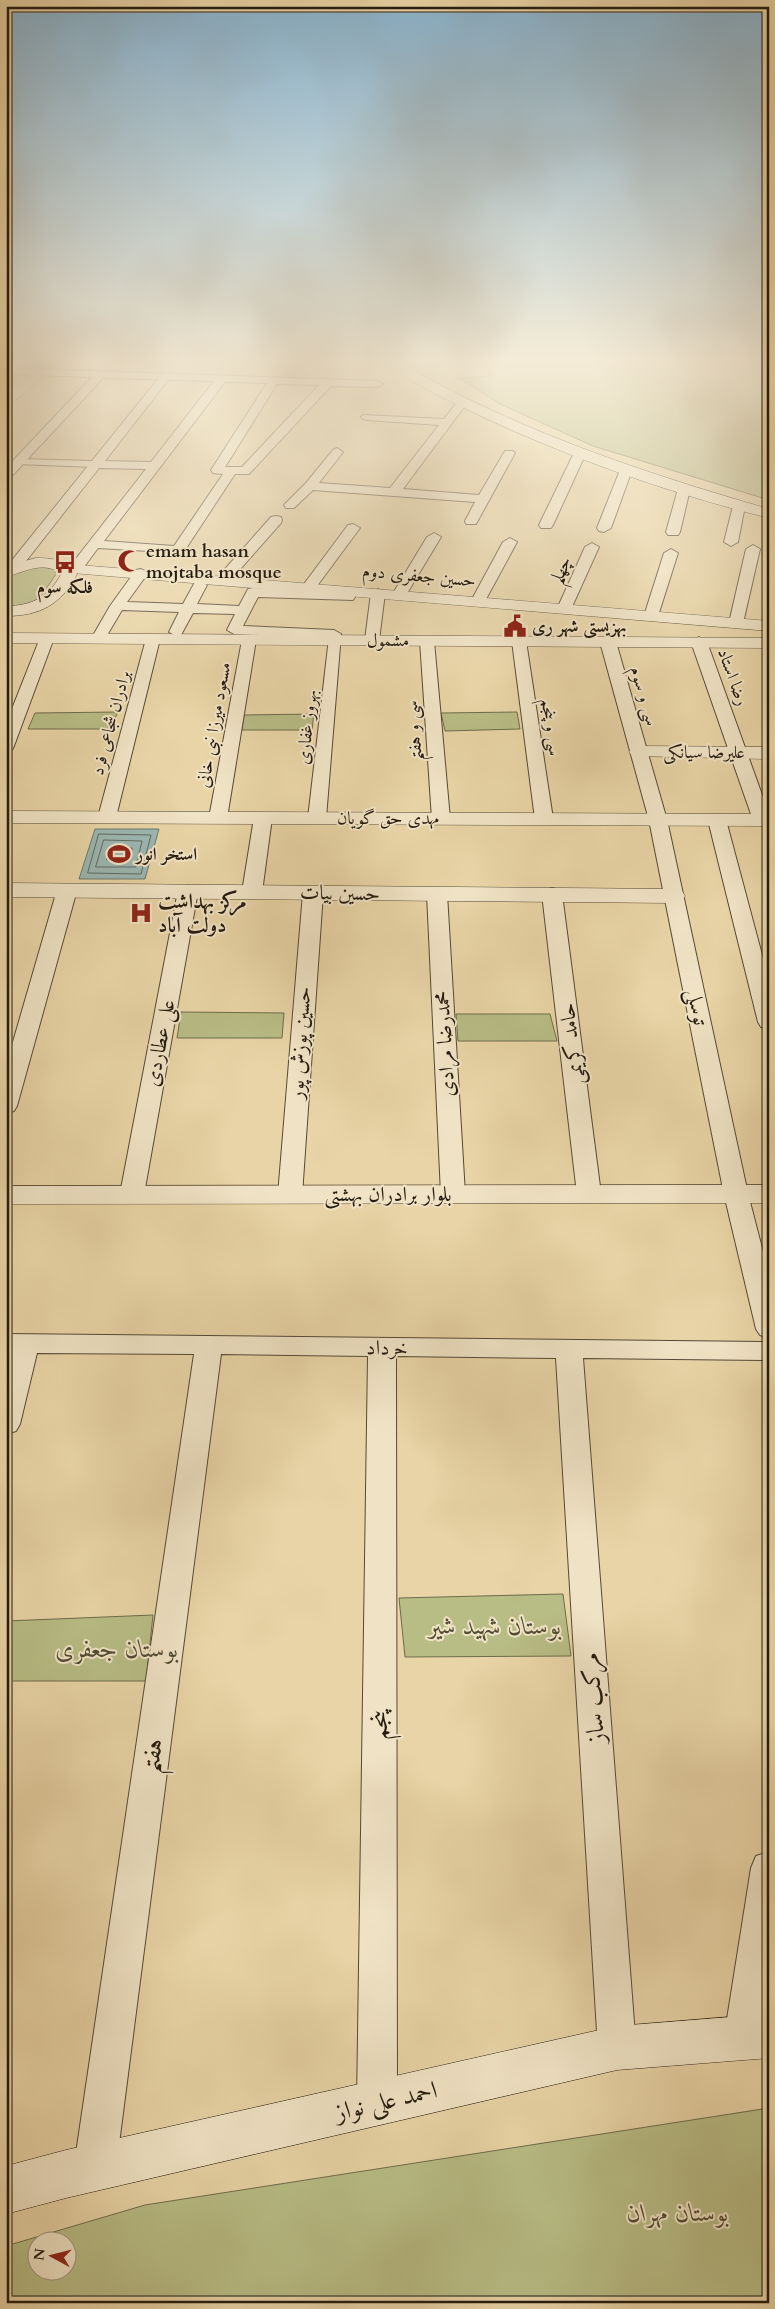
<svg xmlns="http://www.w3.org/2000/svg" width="775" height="2309" viewBox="0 0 775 2309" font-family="Cardo,Amiri,serif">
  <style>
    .green { fill: #b8bc85; stroke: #6e6c4a; fill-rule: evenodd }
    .water { fill: #9bb6b1; stroke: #6b7871 }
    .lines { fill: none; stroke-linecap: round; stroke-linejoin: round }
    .shore { stroke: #606860; stroke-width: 1 }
    .pedestrian-casing { stroke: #554936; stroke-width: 2 }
    .minor-casing { stroke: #554936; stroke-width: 2 }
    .tertiary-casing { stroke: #554936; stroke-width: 1 }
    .secondary-casing { stroke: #241b10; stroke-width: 1 }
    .pedestrian { fill: #f0e3c5; fill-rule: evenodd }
    .minor { fill: #f0e3c5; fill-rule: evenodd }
    .tertiary { fill: #f0e3c5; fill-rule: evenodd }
    .secondary { fill: #f0e3c5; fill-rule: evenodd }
    .labels { text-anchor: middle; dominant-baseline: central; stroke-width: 4; stroke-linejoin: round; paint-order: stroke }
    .far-poi-label { font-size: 18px; font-weight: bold; fill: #241b10; stroke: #f0e3c5; text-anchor: start }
    .far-street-label { font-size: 18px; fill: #241b10; stroke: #f0e3c5 }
    .street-label { font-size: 21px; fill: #241b10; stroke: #f0e3c5 }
    .poi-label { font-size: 21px; font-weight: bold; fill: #241b10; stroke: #f0e3c5; text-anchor: start }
    .near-park-label { font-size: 25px; font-style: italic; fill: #504b33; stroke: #f0e3c5 }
    .near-street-label { font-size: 25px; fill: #241b10; stroke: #f0e3c5 }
  </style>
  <rect width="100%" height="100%" fill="#e8d4a6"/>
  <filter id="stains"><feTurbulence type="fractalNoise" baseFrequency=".004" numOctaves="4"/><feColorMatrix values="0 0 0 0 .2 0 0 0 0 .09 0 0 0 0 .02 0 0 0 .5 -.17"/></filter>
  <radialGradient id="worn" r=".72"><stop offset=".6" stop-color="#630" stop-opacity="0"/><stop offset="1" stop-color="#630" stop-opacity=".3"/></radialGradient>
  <path class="green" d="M477,358h292v142l-176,-54 -93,-42 -41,-26 31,-2z
    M46,567l8,2 2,5 -20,30 -30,3c0,-37 4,-38 40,-40z
    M118,712l-8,17h-82l7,-16z
    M517,712l3,17 -75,2 -4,-18z
    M314,714l-2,16h-70l2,-15z
    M181,1012l103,1 -2,25h-105z
    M456,1014h94l7,27h-99z
    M563,1594l8,62 -166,1 -6,-59z
    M153,1615l-7,66h-140v-60z
    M769,2108v195h-763v-57l139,-41zM38,2242h30v30h-30z"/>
  <path class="water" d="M95,829h64l-14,50h-66z"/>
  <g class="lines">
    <path class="shore" d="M99,834l52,1 -10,39 -53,-1z
      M104,840l38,1 -6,26h-40z
      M110,848h22l-1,11 -24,1z"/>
    <defs>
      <path id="pedestrian" d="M19,459l76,2 5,3 -5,3 -79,-3 -2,-2z"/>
      <path id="minor" d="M6,368l372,13 5,3 -5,3 -47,-1 -82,88h-14l-52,79 -85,-5 -17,23h-10l-2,-3 2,-3 75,-96 -47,-1 -80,102 -5,1 -7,-4 2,-3 149,-185 -55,-1 -93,100 -4,1v-11l86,-91 -86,-3zM168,380l46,1 -63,81 -46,-1zM225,382l42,1 -56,87 2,3 10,1 -49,72 -70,-5zM277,384l42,1 -77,82h-17z
        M462,400l5,3 -64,86 76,6 26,-44h8l2,2 -39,71h-10l-1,-3 10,-19 -162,-12 -19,18h-8l-2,-3 22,-22 27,-33 4,-2 6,4 -24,31 71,5 49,-63 -72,-5 -4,-1 -2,-2 2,-2 81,4 14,-18z
        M580,449l6,4 -33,72 -2,3h-10l-2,-3 35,-72z
        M626,466l6,4 -21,58 -7,4 -5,-1 -2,-3 23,-58z
        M684,485l6,4 -10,43 -2,3h-10l-2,-3 12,-43z
        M739,502l6,4 -7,36 -7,4 -7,-4 9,-36z
        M276,516l5,1 1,3 -1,3 -53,60h-10l-2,-3 2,-3 53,-60z
        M353,524l7,4 -46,62 -3,1 37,2 5,1 2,3 -2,3 -95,-3 -15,29 91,4 7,4 -15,184 -3,4h-12l-3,-4 21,-180 -95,-4 -7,-4 8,-16 -42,-1 -12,22 -5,1 -7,-4 10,-20 -57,-2 -19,32 -5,1 -7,-4 19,-33 26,-36 5,-1 7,4 -21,29 56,2 12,-22 5,-1 7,4 -10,19 42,2 9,-17 5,-1 53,3 -4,-4 2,-3 44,-59z
        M434,533l7,4 -35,58 -7,4 -5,-1 -2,-3 35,-58z
        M510,538l7,4 -32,59 -7,4 -5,-1 -2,-3 32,-59z
        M592,543l7,4 -28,62 -7,4 -5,-1 -2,-3 28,-62z
        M753,545l7,4 -17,74 -7,4 -7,-4 17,-74z
        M671,549l7,4 -20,63 -7,4 -5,-1 -2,-3 20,-63z
        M378,589l7,4 -6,47 -7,4 -7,-4 6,-47z
        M47,634l7,4 -40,108 -2,4 -6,1v-27l34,-86z
        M153,635l7,4 -44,178 -3,4h-12l-3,-4 48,-178z
        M249,636l7,4 -29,178 -3,4h-12l-3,-4 33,-178z
        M427,637l7,4 16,178 -3,4h-12l-3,-4 -12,-178z
        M519,637l7,4 27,178 -3,4h-12l-3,-4 -23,-178z
        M608,637l8,5 51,178 81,374 21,81v63l-9,-3 -4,-6 -32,-135 -75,-374 -49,-178z
        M699,637l8,5 62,172 -1,10h-12l-3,-4 -62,-178z
        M263,813l6,1 3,4 -10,74 -3,4 -7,2 -7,-2 -3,-4 12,-74 3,-4z
        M717,815l6,1 3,4 43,161v47l-8,-1 -3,-5 -50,-202 3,-4z
        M67,884l7,2 3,4 -60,216 -3,5 -8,2v-47l51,-176 3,-4z
        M188,885l7,2 3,4 -54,303 -3,5 -9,3 -9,-3 -3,-5 58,-303 3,-4z
        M313,887l7,2 3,4 -21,302 -3,5 -9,3 -9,-3 -3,-5 25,-302 3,-4z
        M437,888l7,2 3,4 18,300 -3,5 -9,3 -9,-3 -3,-5 -14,-300 3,-4z
        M552,888l7,2 3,4 39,300 -3,5 -9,3 -9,-3 -3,-5 -35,-300 3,-4z
        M6,1334l763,8v18l-186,-2 53,690 -5,14 -14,5 -14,-5 -5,-14 -42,-690 -160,-2 1,747 -6,14 -14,6 -14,-6 -6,-14 11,-747 -147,-2 -105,813 -6,15 -15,6 -15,-6 -6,-15 120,-813 -157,-1 -17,71 -4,7 -10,3v-66l4,-16h-4z
        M769,1852v142l-7,44 -5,14 -14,5 -14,-5 -5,-14 27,-170 5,-12z"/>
      <path id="tertiary" d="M34,368l10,6 -2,3 -32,28 -4,1v-11l24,-20 -2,-3 2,-3z
        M66,564l703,57v10l-709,-59 -2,-3 2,-3z
        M6,633l763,5v10l-763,-5z
        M639,746l130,1v12l-137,-3 -3,-4 3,-4z
        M6,811l763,3v12l-763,-3z
        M6,883l668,6 8,2 3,5 -3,5 -8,2 -668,-6z
        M769,1185v18l-763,1v-18z"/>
      <path id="secondary" d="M378,358h14c120,71 243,112 377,151v9c-113,-28 -230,-71 -333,-124 -14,-8 -49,-25 -58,-36z
        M36,558c15,0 33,2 41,16 -15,30 -37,42 -71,42v-10c26,0 43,-9 55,-32 -17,-14 -37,-2 -55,3v-11z
        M769,2014v44l-152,12 -551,128 -60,16v-48l60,-16 551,-124z"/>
    </defs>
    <use href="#pedestrian" class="pedestrian-casing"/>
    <use href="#minor" class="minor-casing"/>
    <use href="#tertiary" class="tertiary-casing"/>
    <use href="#secondary" class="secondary-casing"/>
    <use href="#pedestrian" class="pedestrian"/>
    <use href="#minor" class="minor"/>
    <use href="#tertiary" class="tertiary"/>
    <use href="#secondary" class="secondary"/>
  </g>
  <linearGradient id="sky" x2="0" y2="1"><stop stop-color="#89b5d2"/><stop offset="0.53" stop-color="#f5ecd7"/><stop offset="1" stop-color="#f5ecd7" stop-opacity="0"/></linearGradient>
  <rect width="775" height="681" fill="url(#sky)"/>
  <defs>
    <symbol id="mosque-bare" viewBox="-9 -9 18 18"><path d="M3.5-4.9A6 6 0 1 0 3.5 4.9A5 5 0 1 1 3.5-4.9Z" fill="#8f2418" stroke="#f0e3c5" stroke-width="2.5" paint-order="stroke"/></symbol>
    <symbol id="bus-bare" viewBox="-9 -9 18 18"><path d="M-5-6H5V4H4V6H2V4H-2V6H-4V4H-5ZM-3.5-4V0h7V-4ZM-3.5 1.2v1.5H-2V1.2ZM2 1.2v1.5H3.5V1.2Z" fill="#8f2418" stroke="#f0e3c5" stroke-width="2.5" paint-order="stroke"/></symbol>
    <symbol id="civic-bare" viewBox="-9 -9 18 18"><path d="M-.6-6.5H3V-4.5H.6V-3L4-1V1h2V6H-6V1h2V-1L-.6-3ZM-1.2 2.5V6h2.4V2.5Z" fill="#8f2418" stroke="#f0e3c5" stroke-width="2.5" paint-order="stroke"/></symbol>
    <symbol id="stadium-bare" viewBox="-9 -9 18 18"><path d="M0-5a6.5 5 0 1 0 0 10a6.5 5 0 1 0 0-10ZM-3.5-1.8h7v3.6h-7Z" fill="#8f2418" stroke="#f0e3c5" stroke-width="2.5" paint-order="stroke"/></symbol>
    <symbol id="hospital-bare" viewBox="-9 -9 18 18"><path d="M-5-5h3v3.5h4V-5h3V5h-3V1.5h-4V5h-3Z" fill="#8f2418" stroke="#f0e3c5" stroke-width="2.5" paint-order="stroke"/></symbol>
  </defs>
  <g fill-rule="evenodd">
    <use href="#mosque-bare" x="113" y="545" width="32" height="32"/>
    <use href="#bus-bare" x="49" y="546" width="32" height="32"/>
    <use href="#civic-bare" x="499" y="610" width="32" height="32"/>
    <use href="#stadium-bare" x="103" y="838" width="32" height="32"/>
    <use href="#hospital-bare" x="125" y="897" width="32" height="32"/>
  </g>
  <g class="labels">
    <g class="far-poi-label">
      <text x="146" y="551">emam hasan<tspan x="146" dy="21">mojtaba mosque</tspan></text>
      <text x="65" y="587" text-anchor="middle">فلکه سوم</text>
      <text x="532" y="626">بهزیستی شهر ری</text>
      <text x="136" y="854">استخر انور</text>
    </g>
    <g class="far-street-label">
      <text transform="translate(561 570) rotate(-66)">چهلم</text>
      <text transform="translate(419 576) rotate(5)">حسین جعفری دوم</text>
      <text x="388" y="640">مشمول</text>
      <text transform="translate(733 677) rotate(70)">رضا استاد</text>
      <text transform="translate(644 696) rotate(74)">سی و سوم</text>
      <text transform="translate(111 723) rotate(-75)">برادران شجاعی فرد</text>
      <text transform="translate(214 725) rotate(-80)">مسعود میرزا نبی خانی</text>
      <text transform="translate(307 727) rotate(-84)">بهروز غفاری</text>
      <text transform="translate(551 727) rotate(82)">سی و پنجم</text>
      <text transform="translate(414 731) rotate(-95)">سی و هفتم</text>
      <text x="704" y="752">علیرضا سیانکی</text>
      <text x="388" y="818">مهدی حق گویان</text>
    </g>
    <g class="street-label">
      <text transform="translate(340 893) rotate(1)">حسین بیات</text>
      <text transform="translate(697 1007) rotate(78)">توسلی</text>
      <text transform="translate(160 1043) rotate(-79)">علی عطاردی</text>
      <text transform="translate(300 1043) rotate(-86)">حسین پوزش پور</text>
      <text transform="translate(445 1044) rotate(-93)">محمدرضا مرادی</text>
      <text transform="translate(572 1044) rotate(-97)">حامد کریمی</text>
      <text x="388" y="1194">بلوار برادران بهشتی</text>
      <text transform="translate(387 1348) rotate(1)">خرداد</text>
    </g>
    <g class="poi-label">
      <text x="158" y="901">مرکز بهداشت<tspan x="158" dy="24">دولت آباد</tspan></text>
    </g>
    <g class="near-park-label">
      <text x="495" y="1626">بوستان شهید شیر</text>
      <text x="117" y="1649">بوستان جعفری</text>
      <text x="678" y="2213">بوستان مهران</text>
    </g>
    <g class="near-street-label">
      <text transform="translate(593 1698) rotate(-94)">مرکب ساز</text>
      <text transform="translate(379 1725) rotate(-90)">پنجم</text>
      <text transform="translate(152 1756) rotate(-82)">هفتم</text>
      <text transform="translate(386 2101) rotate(-13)">احمد علی نواز</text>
    </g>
  </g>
  <rect width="775" height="2309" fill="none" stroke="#e8d4a6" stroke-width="25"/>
  <rect x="8" y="8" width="760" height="2294" fill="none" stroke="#241b10" stroke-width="2.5"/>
  <rect x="12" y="12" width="750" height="2284" fill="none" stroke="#241b10"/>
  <g transform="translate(52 2256) rotate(277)"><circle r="24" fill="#f0e3c5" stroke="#9e937d"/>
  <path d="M0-4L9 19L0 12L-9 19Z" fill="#8f2418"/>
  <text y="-8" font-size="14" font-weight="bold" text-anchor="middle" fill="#241b10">N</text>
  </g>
  <rect width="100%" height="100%" filter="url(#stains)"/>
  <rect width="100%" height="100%" fill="url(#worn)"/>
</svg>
